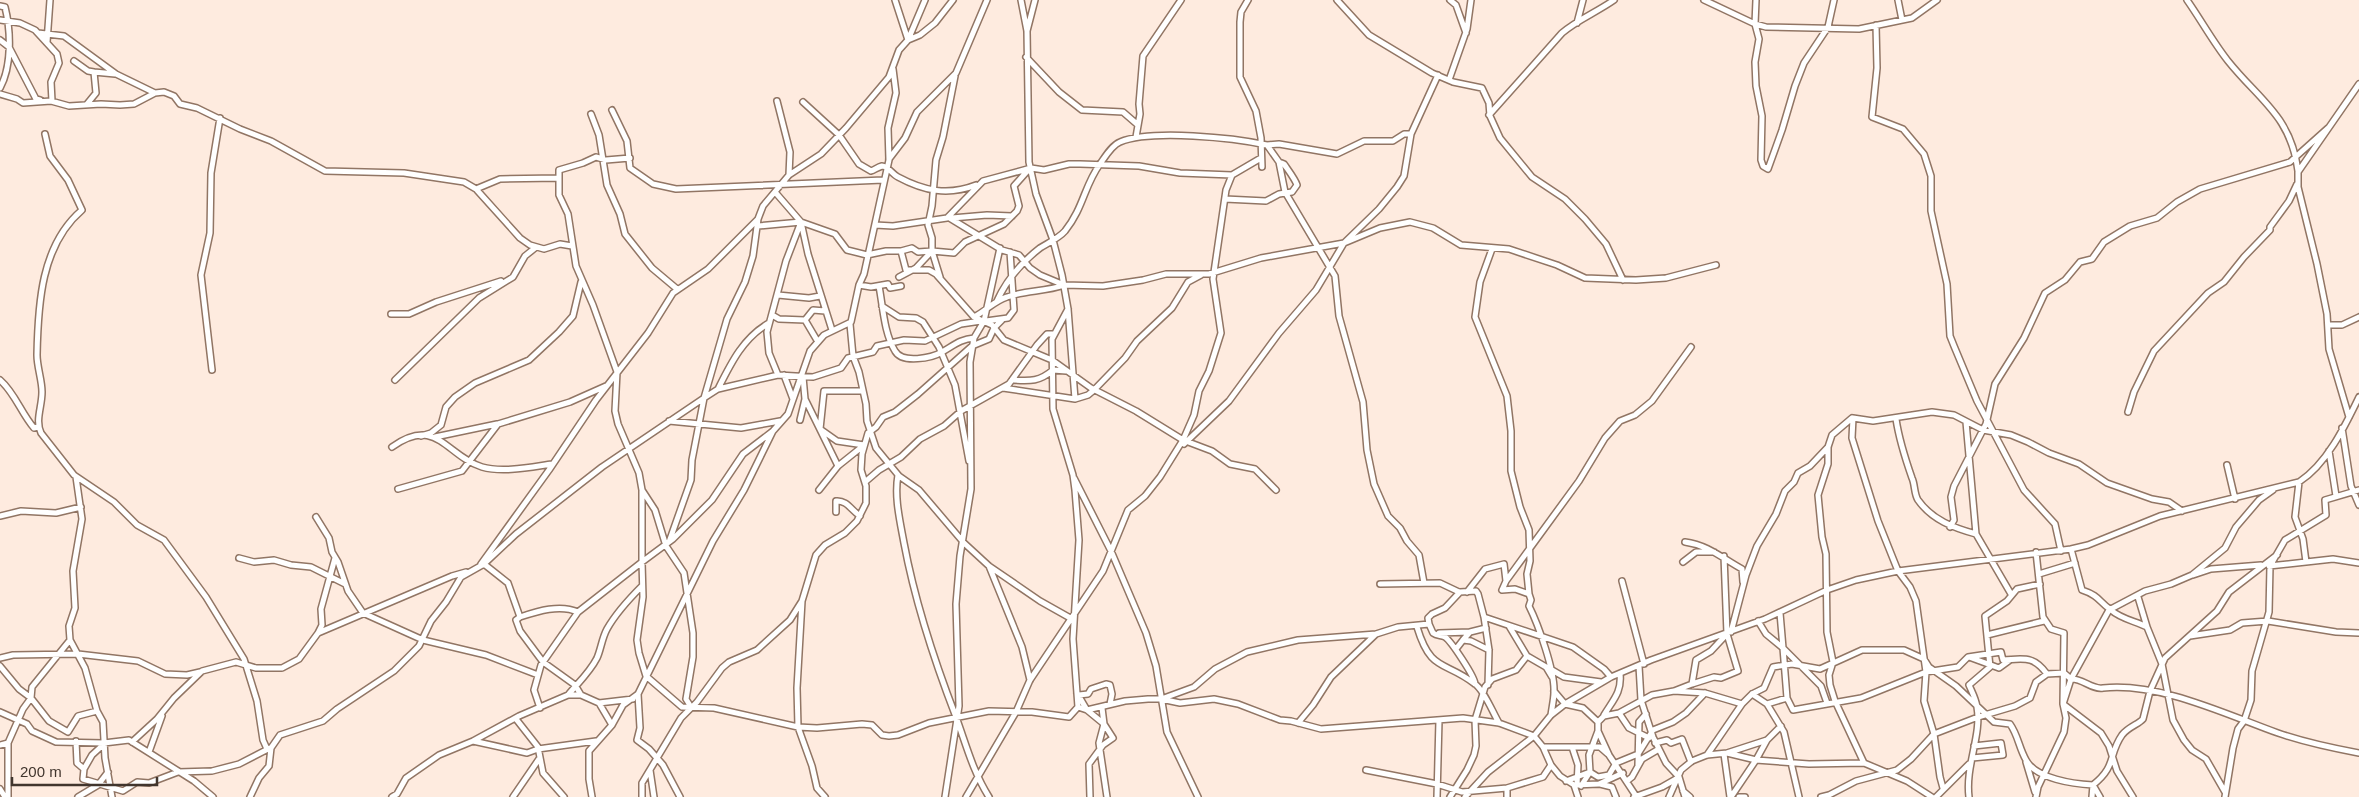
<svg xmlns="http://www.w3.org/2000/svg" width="2359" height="797" viewBox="0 0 2359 797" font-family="Helvetica,sans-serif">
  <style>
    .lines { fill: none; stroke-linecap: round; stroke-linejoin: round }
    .minor-casing { stroke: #917564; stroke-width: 8 }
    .minor { stroke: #fff; stroke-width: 5 }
  </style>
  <rect width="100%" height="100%" fill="#feebdf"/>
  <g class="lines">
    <defs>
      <path id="minor" d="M895,0l13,40
        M1248,0l-7,12 -1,10v55l16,34 5,27 1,29
        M1337,0l32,35 63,38 21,9 29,6 7,15 1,13 10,22 32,39 33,22 20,20 21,25 17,36
        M1450,0l6,5 10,28
        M1704,0l51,24 11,3 93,2 53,-11 25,-18
        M1756,0l-1,24 4,15 -4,23 1,24 6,30 -1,44 2,6 5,3 14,-39 13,-44 9,-23 24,-36 6,-27
        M1898,0l4,20
        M2187,0c14,20 26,42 41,61 32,40 63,55 70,110
        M0,6l5,1c6,24 7,59 -5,81
        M0,20l20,3 15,7 22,24 2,9 -8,19 1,19
        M1577,23l6,-23
        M1876,25l1,43 -5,49 31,12 21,25 7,22v35l16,73 3,52 4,10 23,55 47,89 31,34 6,27
        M1027,31l8,-31
        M38,33l26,3 52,38 39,19
        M0,40l9,7 27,52 4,1
        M908,40l17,-40
        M47,42l3,-42
        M1026,57l33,35 23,18 41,2 15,13
        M74,61l14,10 6,1
        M1449,80l18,-51 4,-29
        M0,94l17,5 6,4 28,-2 18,5 32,-2 19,1 14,-1 21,-11 9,-1 10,4 6,8 17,4 43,21 31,12 54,30 79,2 60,9 12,7 44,49 10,7 14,4 16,-5 12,2
        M777,101l13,51 -1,23
        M803,102l36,33 20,29 12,7c3,-1 7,-4 11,-5 6,0 10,8 16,11 26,14 50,19 78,8
        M87,104l9,-11 -2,-21 21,2
        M612,110l15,31 3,27 23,16 23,5 207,-9
        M591,114l8,21 8,50 13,29 5,20 27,34 25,21
        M1489,115l73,-82c15,-13 35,-21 52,-33
        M45,134l5,22 18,24 14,30c-41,35 -44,94 -45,145 0,12 5,25 5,37 0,15 -7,28 -1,41l33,42 40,27 23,23 27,15 42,57 38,62 13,42 6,39 4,9
        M1411,134l27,-59
        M1136,137l4,-23 -1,-10 4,-48 38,-56
        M630,158l-24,2 -10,-3 -13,6 -24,7v25l9,19 8,52 17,39 24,67 -2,39 3,13 21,49 3,17 13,20 11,36 18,27 9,60v24l-7,42 5,8
        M889,159l16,-21 12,-26 39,-39 31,-73
        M476,189l24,-10 59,-1
        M775,192l26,30 34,12 12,16 20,5 19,-4h15l5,19h23l7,4 38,43 18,8 12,15 48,20 39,28 45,23 47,29 29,11 18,13 25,5 21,21
        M1225,199l41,2 13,-7 13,-2 5,-7c-2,-6 -9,-15 -13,-21l-5,-2
        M948,217l54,33 17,5 11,13 10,7 24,10c-19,7 -38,5 -57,12 -13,4 -21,14 -33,20
        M952,218l35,-3 25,1
        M875,225l18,1 54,-8 36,-37 48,-13 13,2 25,-6h11l59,2 41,7 52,2 29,-17
        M758,226l43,-4 7,32 24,76
        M1492,249l-12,33 -5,35 32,79 4,35v40l9,36 9,23 1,31 -3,13 2,20
        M901,251l11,-3 6,4 14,-1 8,26
        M932,251v-13l-4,-13 4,-19 4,-46 7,-23 12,-61
        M899,277l17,-9 16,-17 22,2 11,-11 39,-18 13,-13 2,-5 -5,-20 16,-18
        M859,285l12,2 17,-3 2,4 11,-2
        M1064,285l39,1 40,-6 23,-6h43l52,-16 83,-15 36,-15 30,-6 23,6 28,17 48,4 48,16 28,13 51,2 30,-2 50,-13
        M879,286c4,21 5,47 16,65 7,13 37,7 47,1 11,-6 18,-13 32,-14l10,-17 16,-73
        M778,295l31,3 11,-2
        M997,301c10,-22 25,-39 43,-53 8,-5 19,-10 25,-17 19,-24 19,-45 35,-67 5,-7 12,-19 20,-22 32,-13 114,-4 147,3l12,17 6,30 50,84 4,40 24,86 4,48 7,34 14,32 12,12 7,13 12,14 5,28
        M882,306l17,11 17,1 7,4 16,25 16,38 14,76
        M391,314h18l27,-12 65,-21
        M772,315l7,4 26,1 8,-10 12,1
        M805,320l13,22
        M986,321l22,-3 6,-8 -4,-58
        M850,324l3,32 6,16 7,32 1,17 9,27 23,28 20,14 45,53 25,23 51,35 32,18
        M2328,325h14l17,-8
        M212,370l-11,-95 9,-42 1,-60 9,-55
        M778,375l-9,-22 -2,-21 19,-71 15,-39
        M784,375l9,24
        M0,380c15,13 21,33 34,48l4,-1
        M395,380l84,-82 34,-21 12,-21 10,-8
        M1012,380c18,1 27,2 41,-10l13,1
        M1003,388l72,11 -7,-90 -6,-34 -9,-35 -17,-46 -7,-32 -2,-131 -6,-31
        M718,389c13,-26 25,-51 51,-66
        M862,391h-38l-4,38 17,12 27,4
        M805,399l33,67
        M1075,399l13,-4 6,-5 31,-32 12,-17 35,-33 16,-26 13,-7
        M2128,412l6,-20 20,-41 54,-58 16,-11 20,-25 26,-27v-3l19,-26 8,-17
        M2349,417l-20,-68 -2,-35 -10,-50 -19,-77v-15l61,-88
        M1852,418l-20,17 -4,12v17l-10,31 4,42 4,17 1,78 6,30 -4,13 1,10 5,16 29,62
        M1853,418l-1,20 26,83 20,50 12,16 6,14 10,71 -2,29 10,33 6,43 3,11
        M1853,418l20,3 59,-9 22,3 29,15 28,5 17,7 21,11 30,11 28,19 45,16 17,3 13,9
        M1896,419c3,20 9,39 16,59 3,6 2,16 6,22 14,20 36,28 58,34
        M800,420l5,-21 -2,-22
        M669,421l72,7 39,-7
        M1966,422l10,112 35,60
        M2342,428l9,58 8,19
        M773,431l-30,23 -31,46 -39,39 -31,23 1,35 -6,43 2,13 7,23 36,31 32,1 84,19 19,1 45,-4 10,1 10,10 7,1 9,-1 31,-12 60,-12 43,1 37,5 9,-10 -5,-68 6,-99 -4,-50 -2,-15 -20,-66 -1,-70 16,-30
        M421,436l10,-3 10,-8 5,-18 9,-10 20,-14 54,-23 30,-28 14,-16 8,-34
        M435,437l62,-13
        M1184,444l45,-43 50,-68 37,-43 28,-47 35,-34 18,-22 7,-11 7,-42h-7l-11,7h-29l-27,13 -58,-10 -12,1
        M392,447c45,-32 54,9 90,20 21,6 49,0 70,-3
        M2329,451l7,45
        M2227,465l8,34
        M898,475c-4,22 2,46 6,68 11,59 30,117 52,174 10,27 17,55 33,80
        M1074,478l37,73 35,82 10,33 11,66 31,65
        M865,482l14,-12 22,-13 19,-18 24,-13 17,-15 48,-27 28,-39 10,-11h7
        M2299,482l-4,35 8,22 3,23 27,-3 26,4
        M398,489l64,-18 36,-47 72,-22 36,-16
        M819,490l19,-24 25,-20
        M836,512v-11c11,-1 15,9 24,15
        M0,516l21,-5 35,2 25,-6
        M316,517l13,21 3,14 6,10 10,29 15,22 60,27 63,15 52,20
        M1950,527l4,-7 -3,-23 3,-11 32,-62 9,-40 29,-46 21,-45 20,-13 15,-18 12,-3 12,-17 26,-16 27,-8 20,-16 23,-13 90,-27 38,-34
        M669,542l22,-62 1,-20 12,-62 14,-9 60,-14 35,2 28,-9 7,-10 25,-6 4,-6 27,-6 21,1 36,-17 20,-3
        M1685,542c23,3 37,16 57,27l1,13
        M2071,549l11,41c18,6 16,11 29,20 10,9 24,11 36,17l15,37 11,56 11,20 8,10 14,9 19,33
        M239,558l15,4 20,-2 17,5 20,2 34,17
        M1683,562l13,-10h18
        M481,564l68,-94 47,-70 52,-67 25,-40 35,-24 50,-50
        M484,564l24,19 12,34 -4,3 4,11 23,31 32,23 6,10 18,8 34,-4
        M989,566l33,81 8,33
        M2269,566l37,-4
        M2039,574l36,-11
        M2193,575l18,-6 50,-4
        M1506,581l73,-100 26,-43 15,-17 15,-6 17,-14 39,-54
        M1622,581l22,83
        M1380,584l60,-1 19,9
        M1467,592l18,-23 19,-5 2,17 -4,9 13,-1 14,5 2,6 -2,6c9,18 26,65 25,86 0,7 -2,15 -3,23
        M2138,597l9,30
        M802,601l-5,87 1,39 14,39 5,22 8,9
        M1780,613l3,35 38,38 6,17
        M520,617c18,-6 40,-13 58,-5
        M1484,617l89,30 31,22 7,8
        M1758,621l8,13 17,14 4,50 6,12 68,-12 65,-26 32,-5 10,-10 33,-5 2,8c21,-1 30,-5 44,14l17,-1 7,6c11,-1 21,11 32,9 56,-6 122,26 175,45 26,9 54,15 81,20
        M1429,624l4,9c4,3 8,2 12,4 6,4 30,40 30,47
        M1509,626l18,30 19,11 6,10
        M1417,627c14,46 27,33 58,57 9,6 18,29 24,39
        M1731,632l15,-57 11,-29 19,-32 9,-23 9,-9 4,-9 12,-7 18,-19
        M318,633l4,-8 -1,-16 14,-51
        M1439,633l31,-1
        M1987,635l57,-14
        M2190,636l40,-6 12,-7 26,-2 68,11 23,1
        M70,640l15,28 12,43 6,11 2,36 7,39
        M1463,640l7,-8 16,-4
        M1456,649l7,-9 8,1 18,9
        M1969,657l30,11 11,-8
        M0,658l13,-3 65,-1 60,7 27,13 22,1 13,-3
        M0,666l19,23 12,9 18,23 19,11 10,-16 19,-5
        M1639,666l2,34 12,37 13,26 13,14 6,20
        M1552,670l12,7 37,5
        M1692,684l4,-24 15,-9 14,-15
        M1554,691l11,13 18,4 15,14v9l11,24 27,41
        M1674,691l31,2 37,11 10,-10 12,-6 9,-21 19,-3 28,5 42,-19h42l20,9 5,8 27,19 38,36 16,2c8,11 9,24 16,36 10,19 48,24 67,25 24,-19 15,-30 29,-50 6,-8 17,-11 21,-16l7,-28 15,-33 52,-47 12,-19 48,-37
        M1077,693l10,17 17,14 -5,19 8,54
        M638,694l2,34 -3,12 12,9 14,16 17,32
        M1752,694l15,10 20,-6
        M568,695c10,-12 22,-23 29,-37 4,-9 5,-20 10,-29 9,-16 22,-30 35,-43
        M1079,695l9,-1 3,-5 15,-5 4,1 2,9 -2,10
        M1164,698l30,-11 21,-18 32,-17 51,-12 78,-6
        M599,703l13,22
        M1767,704l17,28 15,65
        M1078,707l9,3 38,-9 23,-2h13l19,4 34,-4 24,5 42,16 11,1 30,8 142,-11 36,5 35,13 9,11 8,18 9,11 14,9 25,-1 24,-11
        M540,708l-6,-18 7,-25 37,-53 64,-50v-71
        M0,712l27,12 5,7 24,11 48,1 25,-3 65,41 19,16
        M1619,713l10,15 20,10
        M1604,715c9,-15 18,-23 16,-41
        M516,719l22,28 5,26 21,24
        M1598,722l6,-6 15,-3 33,-18 22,-4 18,-7 22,-7 7,1 17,-7 -11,-37 -3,-78
        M1298,723l15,-18 18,-28 45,-43 22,-7 31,-3 -1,-6 4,-4 13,-6 15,-16 16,-1 2,3 6,23 5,33 -1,35
        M76,741l1,22 7,6 8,-14 12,-11
        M473,741l54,12 11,-4 58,-8
        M132,742l25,-23 17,-21 28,-27 34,-9 20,6h26l17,-9 19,-26 134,-57 14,-4
        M1655,743l12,-3 4,3 11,-4 9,23
        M0,745l8,-2
        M1543,747h57l8,7
        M1572,747l6,18 -1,20
        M149,752l13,-36
        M1727,753l40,-13 14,-14
        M1724,754l6,43
        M1707,755l35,-51
        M1972,758l31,-3 -2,-12 -27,3
        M2026,762l9,30
        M1638,765l1,-43 7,-8
        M84,769l-1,10 40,12 14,-9 12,1 29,-11 34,-1 27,-7 31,-16
        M650,770l4,27
        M1366,770l71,14 25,8 45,-4
        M1566,781l24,-9 8,5 11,-2 7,-12 22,-9 15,-24 20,-8 13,-9 19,-20
        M1627,781l5,-4 10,-18 17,-10
        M1600,784l12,3 4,10
        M1574,785l4,12
        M2093,785l7,12
        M1581,786l9,-14 -1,-17 9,-24
        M0,789l5,8
        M1683,791l7,6
        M8,797v-54l15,-34 8,-11 1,-11 38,-47 -1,-14 6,-18 -2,-37 9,-52 -6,-42
        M78,797l20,-12 10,-13
        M250,797l9,-19 10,-12 2,-18 9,-13 43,-14 14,-12 57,-38 25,-25 12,-25 15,-19 15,-25 23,-13 32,-30 86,-67 102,-69 23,-79 18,-37 8,-26 5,-37 5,-13 26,-31 32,-21 25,-26 43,-51 10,-27 9,-10 12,-5 15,-12 18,-23
        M392,797l5,-3 9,-16 33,-23 34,-14 46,-25 49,-21h13
        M513,797l26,-38
        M592,797l-3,-18v-28l23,-26 11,-20 15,-11 75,-153 31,-51 29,-59 15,-17 22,-63 14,-16 27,-13 8,-37 5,-11 25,-114 -1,-32 8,-35 -3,-24
        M642,797v-14l39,-65 16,-16 25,-34 7,-6 28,-12 33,-30 12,-19 14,-46 9,-10 20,-12 12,-12 9,-18v-17l-5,-16 1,-16 6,-21 8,-6 7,-10 12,-5 23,-18 54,-48 17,-7 5,-11 8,-8
        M945,797l14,-91 -3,-102 4,-48 11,-67 -1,-127 4,-24
        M966,797l50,-85 14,-32 73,-109 25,-61 17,-14 15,-19 23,-37 11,-25 5,-24 10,-20 12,-38 -8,-54 13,-89 6,-15
        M1090,797l-1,-33 14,-19 10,-7 -9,-14 -2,-16
        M1437,797l2,-77
        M1450,797l17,-27 7,-15 2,-9 -1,-26 10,-33 7,-8 24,-9 11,-14
        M1465,797l23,-25 46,-36 17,-21 14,-11 46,-27 40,-17 114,-41 62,-29 29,-10 42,-9 173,-22 17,-4 72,-29 139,-34c28,-18 46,-56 60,-85
        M1507,797v-9l36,-11 8,-12
        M1634,797l28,-10 14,-8
        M1669,797l12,-27 11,-9 15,-6 20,-2 29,7 53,4 55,-1 43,18 25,16
        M1731,797l25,-37 11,-20
        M1739,797h6
        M1821,797l8,-2 27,-14 41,-11 14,-11 23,-25 44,-17 37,-11 15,-8 6,-16 11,-8
        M1936,797l33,-33
        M1969,797c-4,-31 13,-62 8,-90 -1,-8 -5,-15 -8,-22l21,-18 -5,-51 22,-15 10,-12 23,-5
        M2036,797l2,-10 26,-55 2,-14 -3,-14 1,-71 -13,-4 -8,-12 -7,-65
        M2092,797l1,-12
        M2133,797l-16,-26 -8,-25 -8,-13 -38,-29 8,-25 38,-69 36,-19 26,-7 21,-9 33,-27 11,-21 23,-27 14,-10
        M2225,797l8,-49 5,-19 6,-8 7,-21 1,-29 17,-59 1,-46 15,-26 41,-25 -1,-15 34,-10"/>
    </defs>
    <use href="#minor" class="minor-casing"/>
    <use href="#minor" class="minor"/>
  </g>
  <path d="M12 777v8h145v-8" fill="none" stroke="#41352d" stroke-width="2.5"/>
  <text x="20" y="777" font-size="15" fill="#41352d" stroke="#feebdf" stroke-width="4" paint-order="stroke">200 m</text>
</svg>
